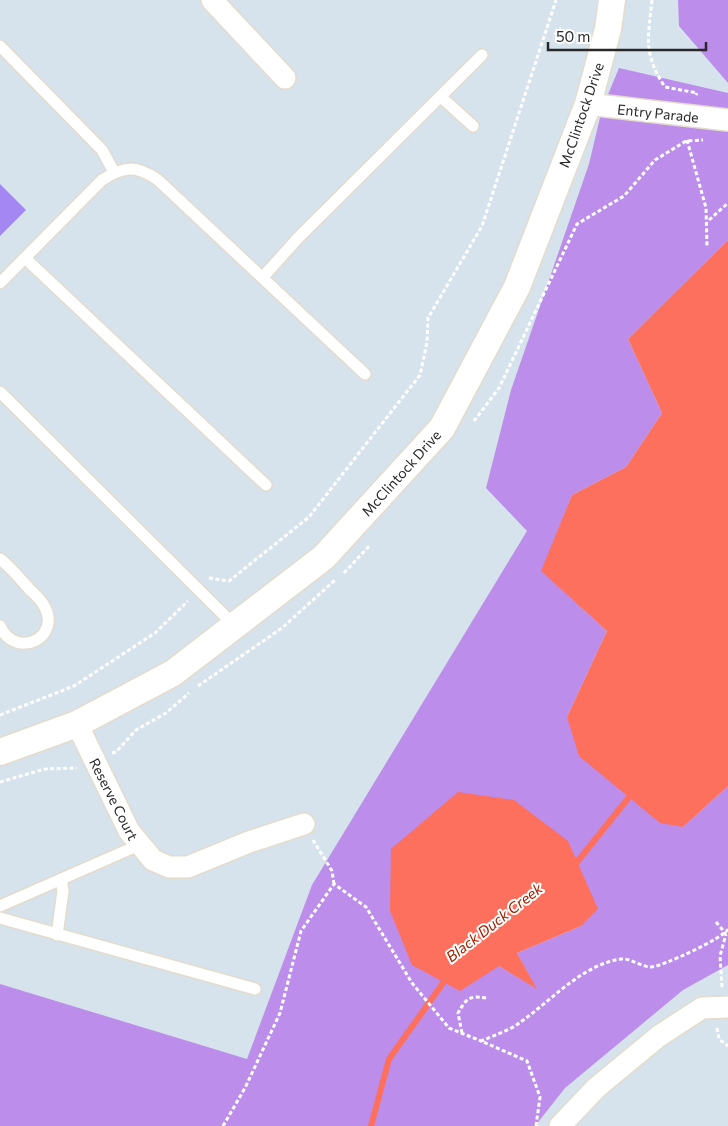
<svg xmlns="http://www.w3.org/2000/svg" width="728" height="1126" viewBox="0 0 728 1126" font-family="Commissioner,sans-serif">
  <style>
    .green { fill: #bc8dea; fill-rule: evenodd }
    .pitch { fill: #a587f3 }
    .water { fill: #fc705d }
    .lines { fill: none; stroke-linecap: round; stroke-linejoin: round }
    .stream { stroke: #fc705d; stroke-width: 6 }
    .service-casing { stroke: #e3dbcc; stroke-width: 14 }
    .minor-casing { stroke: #e3dbcc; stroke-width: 24 }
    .tertiary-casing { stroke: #e3dbcc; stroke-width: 29 }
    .path { stroke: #fff; stroke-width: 3; stroke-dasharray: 4 2.5; stroke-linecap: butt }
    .service { stroke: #fff; stroke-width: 11 }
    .minor { stroke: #fff; stroke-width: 21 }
    .tertiary { stroke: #fff; stroke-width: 26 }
    .labels { text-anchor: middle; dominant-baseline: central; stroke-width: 4; stroke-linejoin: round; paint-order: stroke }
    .street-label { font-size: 14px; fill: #282828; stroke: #fff }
    .water-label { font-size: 15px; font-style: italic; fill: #a42000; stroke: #fff }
  </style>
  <rect width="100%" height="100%" fill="#d7e3ec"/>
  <path class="green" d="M678,0h50v83l-49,-57z
    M619,68l109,25v147l-100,99 34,74 -36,54 -54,28 -30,76 65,60 -40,86 116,110 45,-41v179l-45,25 -118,98 -30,38h-535v-142l247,75 65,-174 215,-354 -41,-43 25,-98 78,-226 13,-55zM567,841l14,85 -64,27 19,35 -37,-22z"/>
  <path class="pitch" d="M0,184l26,26 -26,26z"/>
  <path class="water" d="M728,240v546l-45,41 -23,-4 -81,-67 -12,-39 40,-86 -66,-60 31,-76 54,-28 36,-54 -34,-74z
    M458,792l56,8 54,41 30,68 -17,17 -64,27 20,36 -38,-23 -39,25 -48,-26 -22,-54 1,-62z"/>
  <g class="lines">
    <path class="stream" d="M573,867l61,-76
      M371,1126l18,-67 59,-83"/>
    <defs>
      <path id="service" d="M0,46l102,104 12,22
        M441,97l32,29
        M26,259l240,226
        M262,278l36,-40 184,-183
        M0,283l102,-103c22,-14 34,-15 56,0l207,194
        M0,392l235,234
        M0,559c9,6 17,17 25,25 5,7 14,13 18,20 21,33 -27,57 -43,22
        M0,906l139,-61
        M0,918l255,71
        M57,935l6,-44 -2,-12"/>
      <path id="minor" d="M212,0l73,78
        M588,104l140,16
        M77,724l52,107 24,29 16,7h19l61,-25 55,-18
        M560,1126l36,-38 63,-52 43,-28 26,-1"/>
      <path id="tertiary" d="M0,752l77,-28 96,-51 151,-116 118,-129 75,-141 71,-183 20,-75 4,-29"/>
    </defs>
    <use href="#service" class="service-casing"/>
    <use href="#minor" class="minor-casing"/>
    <use href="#tertiary" class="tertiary-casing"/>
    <path class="path" d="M652,0c-4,38 -9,54 13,87l32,6 -1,2
      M687,140l19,68 1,38
      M709,220l19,-17
      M474,421l25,-33 78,-164 47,-28 31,-36 31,-19 17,-1
      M344,573l26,-28
      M209,578l20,3 80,-64 111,-142 7,-33 1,-24 54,-92 74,-226
      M198,686l84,-58 53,-48
      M0,715l74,-29 81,-53 33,-32
      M112,753l4,-1 20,-22 30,-17 23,-20
      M0,782l45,-13 32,-1
      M313,840l19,31 2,13
      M716,922l10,12
      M722,987l-2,-31 6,-22
      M717,1028l2,11 9,7
      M462,1033l-4,-20c8,-14 11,-18 28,-15
      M223,1126l22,-38 35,-75 21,-82 33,-47 32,23 46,76 37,45 32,13
      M536,1126l4,-29 -13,-36 -46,-20c14,-6 30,-11 41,-20 31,-22 60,-56 99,-62 10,-1 20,8 30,8 10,0 73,-29 77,-38"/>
    <use href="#service" class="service"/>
    <use href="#minor" class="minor"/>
    <use href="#tertiary" class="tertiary"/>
  </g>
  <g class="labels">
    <g class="street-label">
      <text transform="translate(658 113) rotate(6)">Entry Parade</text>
      <text transform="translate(581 115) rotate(-71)">McClintock Drive</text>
      <text transform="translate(401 473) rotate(-48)">McClintock Drive</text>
      <text transform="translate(114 799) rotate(63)">Reserve Court</text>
    </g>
    <g class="water-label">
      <text transform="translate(494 922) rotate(-38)">Black Duck Creek</text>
    </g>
  </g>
  <path d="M548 42v8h158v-8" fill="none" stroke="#282828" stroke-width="2.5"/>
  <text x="556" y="42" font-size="15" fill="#282828" stroke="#ffffff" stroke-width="4" paint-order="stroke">50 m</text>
</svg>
